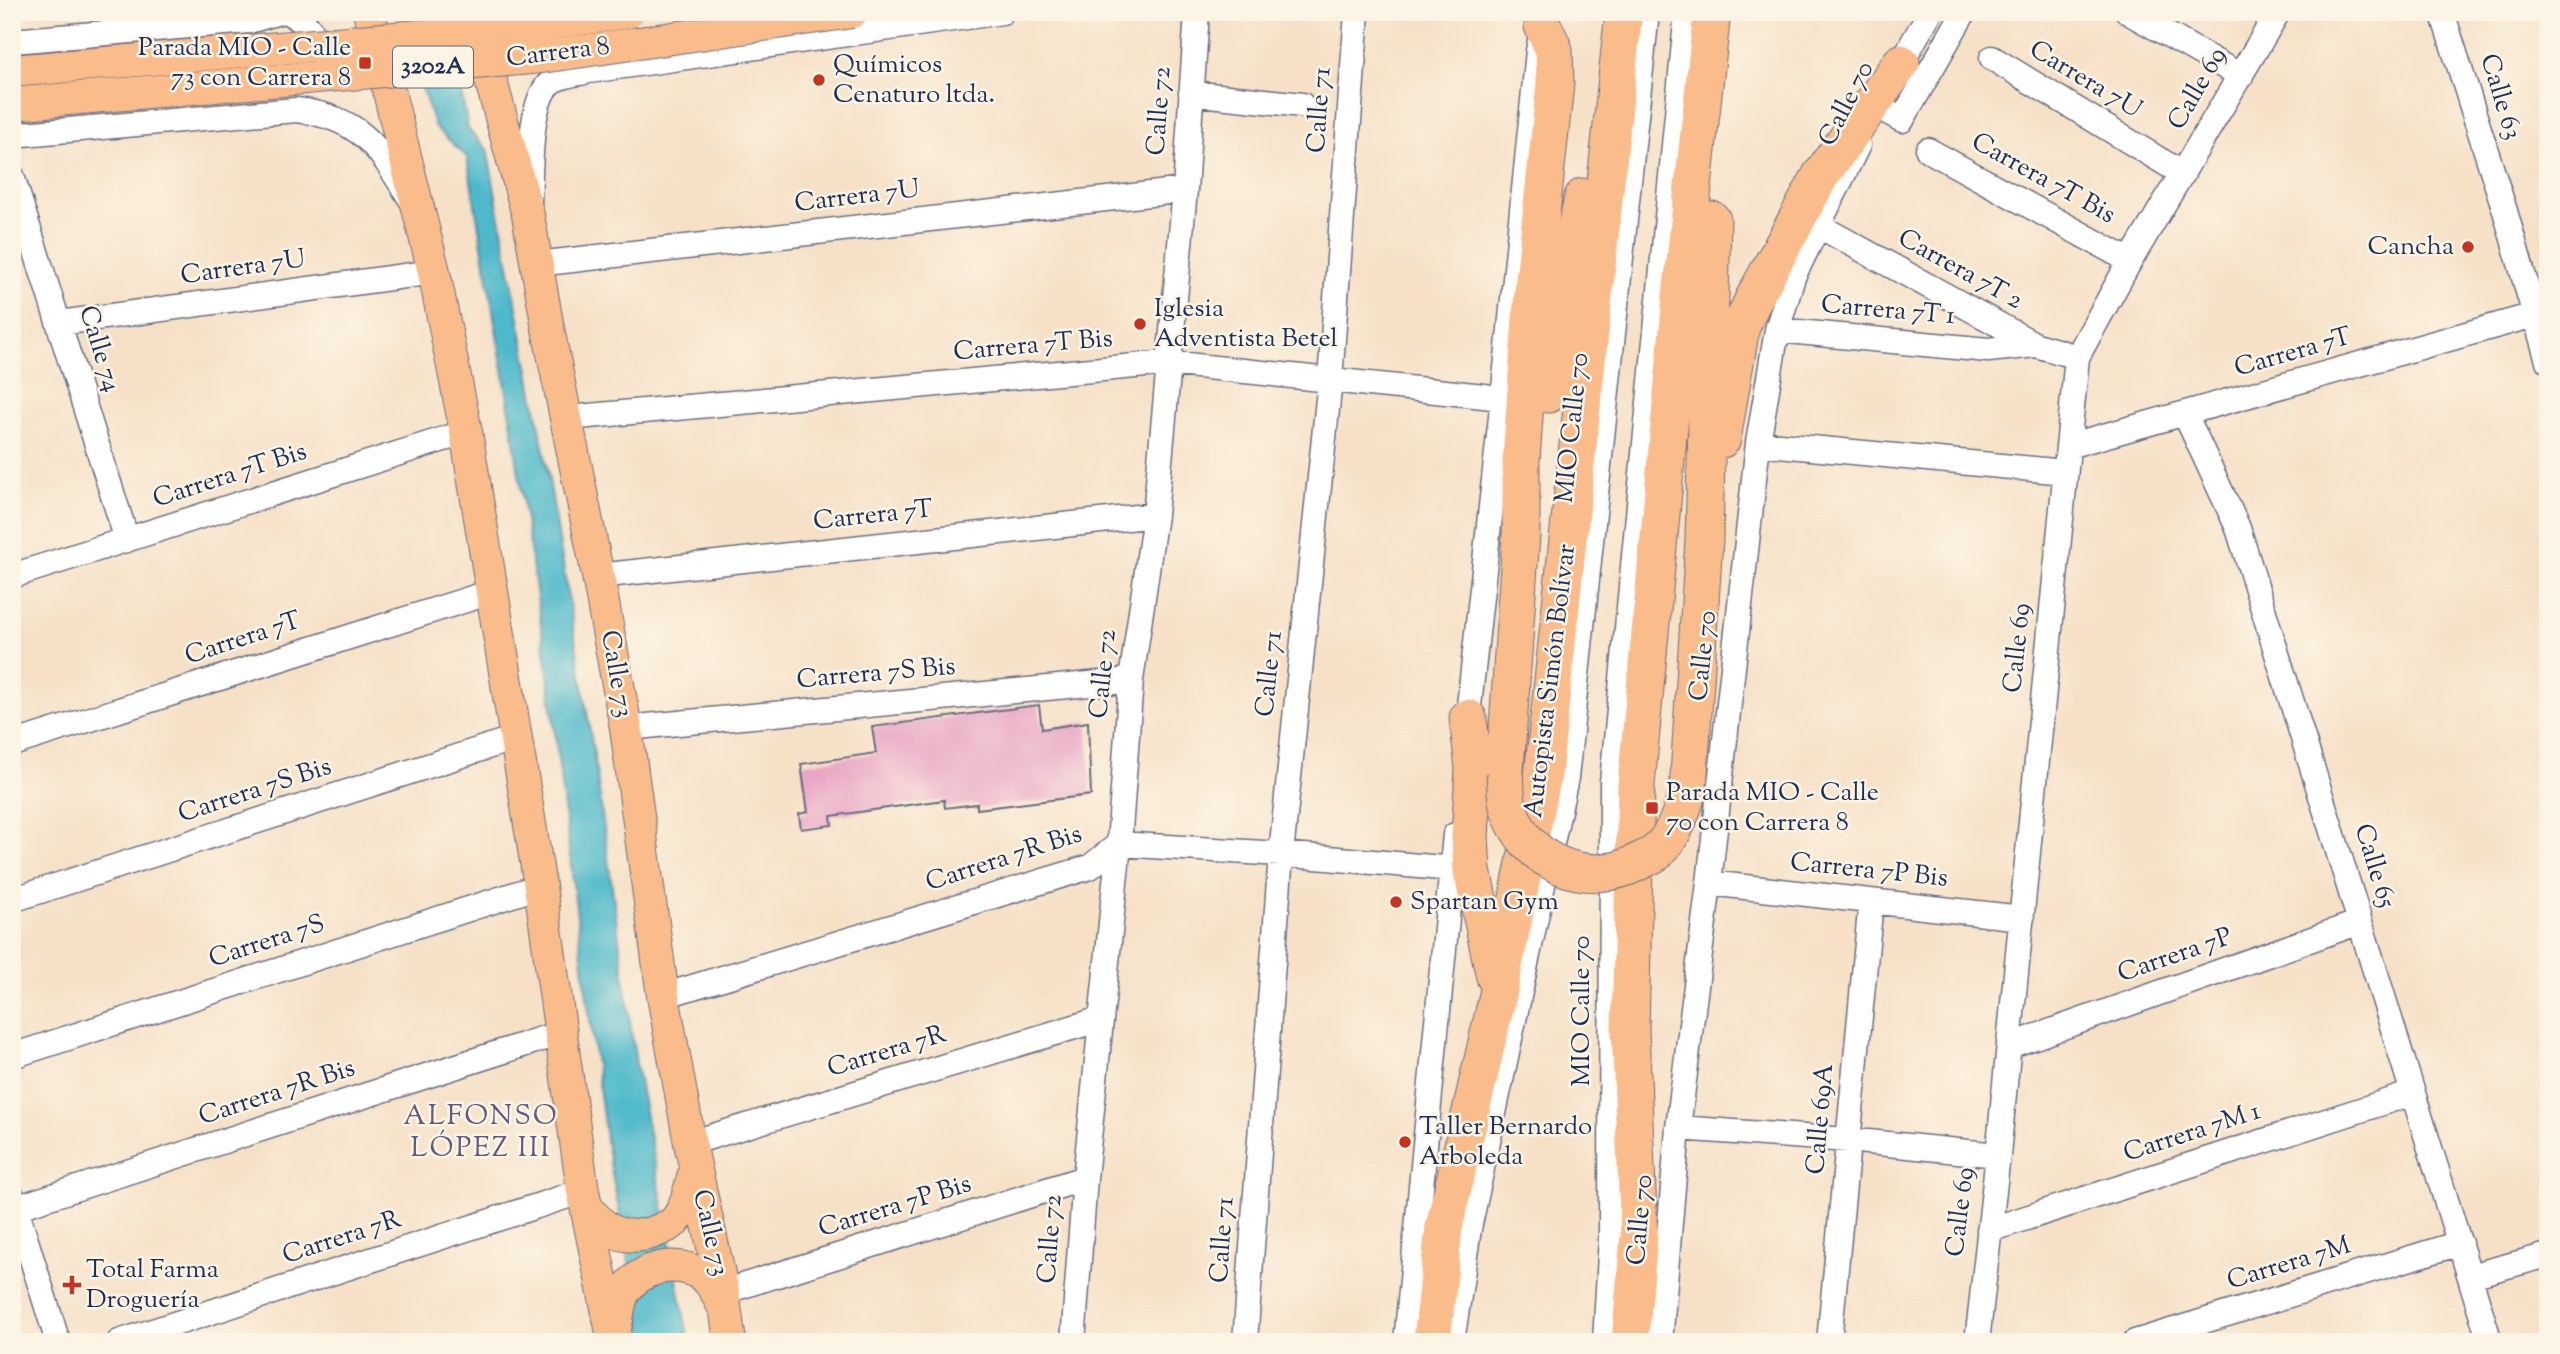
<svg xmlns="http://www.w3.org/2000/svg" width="2560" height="1354" viewBox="0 0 2560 1354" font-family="'Sorts Mill Goudy',serif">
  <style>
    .water { fill: #4db9ca; stroke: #347494; stroke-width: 2 }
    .building { fill: #e9a6c5 }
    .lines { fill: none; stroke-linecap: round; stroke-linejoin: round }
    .minor-casing { stroke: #686d83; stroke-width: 27 }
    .major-casing { stroke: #686d83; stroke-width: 34 }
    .highway-casing { stroke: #686d83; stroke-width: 39 }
    .minor { stroke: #fff; stroke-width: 24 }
    .major { stroke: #fabc8b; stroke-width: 32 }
    .highway { stroke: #fabc8b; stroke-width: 37 }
    .major-bridge-casing { stroke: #686d83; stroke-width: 34; stroke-linecap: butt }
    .highway-bridge-casing { stroke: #686d83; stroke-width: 39; stroke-linecap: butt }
    .major-bridge { stroke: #fabc8b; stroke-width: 32 }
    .highway-bridge { stroke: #fabc8b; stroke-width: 37 }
    .poi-dot { fill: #c8321e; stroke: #fcf5e5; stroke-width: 2.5 }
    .labels { text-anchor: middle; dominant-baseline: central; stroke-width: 5; stroke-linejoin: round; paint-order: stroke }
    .shield { fill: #fcf5e5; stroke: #5e6a86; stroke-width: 2 }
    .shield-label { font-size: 24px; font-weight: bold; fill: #1b2f5e }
    .poi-label { font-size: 26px; fill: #1b2f5e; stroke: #fcf5e5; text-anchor: start }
    .street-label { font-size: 26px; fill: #1b2f5e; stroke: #fcf5e5 }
    .neighbourhood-label { font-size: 28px; letter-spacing: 2px; fill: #635982; stroke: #fcf5e5 }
  </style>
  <rect width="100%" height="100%" fill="#fcf5e5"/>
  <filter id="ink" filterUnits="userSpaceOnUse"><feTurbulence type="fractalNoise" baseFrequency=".0143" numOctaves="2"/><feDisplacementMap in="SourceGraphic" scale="14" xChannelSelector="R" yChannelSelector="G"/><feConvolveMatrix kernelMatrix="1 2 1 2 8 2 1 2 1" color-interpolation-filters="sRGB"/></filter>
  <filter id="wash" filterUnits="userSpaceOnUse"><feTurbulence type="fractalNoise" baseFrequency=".00686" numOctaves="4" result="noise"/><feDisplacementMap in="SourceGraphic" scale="28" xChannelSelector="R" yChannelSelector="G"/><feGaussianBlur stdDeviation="1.57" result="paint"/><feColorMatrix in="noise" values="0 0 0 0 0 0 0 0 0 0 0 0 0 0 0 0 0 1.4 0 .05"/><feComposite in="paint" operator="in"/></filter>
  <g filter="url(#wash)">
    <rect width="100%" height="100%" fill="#f6e1c7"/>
    <path class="water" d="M403,12h29l28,75 8,42 19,20 60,318 47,288 42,310 53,277h-45l-37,-195 -22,-165 -39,-324 -39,-265 -40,-236 -32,-30 -12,-36z"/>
    <g id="blocks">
      <path class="building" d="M1039,705l3,24 46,-7 3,73 -114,14v-5l-32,4 -1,-8 -113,16 1,9 -31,4 -2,-15 9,-2 -7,-48 75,-11 -4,-26z"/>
    </g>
  </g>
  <g filter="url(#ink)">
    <use href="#blocks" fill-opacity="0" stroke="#686d83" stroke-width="2"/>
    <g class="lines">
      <defs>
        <path id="minor" d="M287,12c21,10 32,25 35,47
          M2128,12l113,64
          M2442,12l63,199 43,150
          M12,41l237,-20 30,-9
          M1992,58l191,116
          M1894,76l36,-64
          M1191,93l111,12
          M1878,107l24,13 62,-108
          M12,135l284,-25c65,7 82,37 114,88
          M1928,150l202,111
          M12,176l115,364
          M529,201c2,-29 -1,-101 22,-119 10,-7 26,-8 38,-11l413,-59
          M1819,226l217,119 41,12
          M537,264l648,-74
          M60,323l374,-51
          M1777,330l211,20 48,-5
          M2185,414l53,114 252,814
          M567,418l601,-55 335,35
          M1758,443l307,29
          M2068,446l466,-131
          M12,576l454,-144
          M598,576l557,-61
          M626,728l505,-48
          M1466,733l37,-335 35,-347 3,-16
          M12,744l479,-152
          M1709,883l313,35
          M12,900l503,-162
          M663,996l427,-129 29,-23 162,10 173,15
          M2009,1046l351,-124
          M12,1056l528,-170
          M1678,1128l170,12 150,15
          M690,1143l411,-124
          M12,1196l46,146
          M12,1209l548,-176
          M1989,1230l424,-137
          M2470,1276l78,-21
          M723,1292l362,-114
          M119,1342l464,-151
          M1073,1342l12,-164 34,-334 12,-164 24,-165 30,-325 12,-178
          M1245,1342l36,-488 49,-474 27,-368
          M1406,1342l49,-507
          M1452,1342l17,-113 97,-451 81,-766
          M1605,1342l6,-105 1,-455 75,-770
          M1660,1342l18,-214 31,-245 49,-440 19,-113 16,-53 65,-132
          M1829,1342l42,-441
          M1977,1342l21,-187 79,-798 53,-96 148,-249
          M2135,1342l325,-99"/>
        <path id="major" d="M369,12l65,260 32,160 74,454 43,305 31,151
          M474,12l6,29 48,174 21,119 49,242 28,152 37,268 27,147 33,149 7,50
          M586,1206c17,23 35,36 65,27 8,-3 18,-6 24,-12 12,-13 15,-35 20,-51
          M615,1328c4,-13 3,-26 10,-37 16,-25 55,-33 79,-14 9,7 13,17 18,27"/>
        <path id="highway" d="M1548,394l15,-102 20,-95
          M1722,439l19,-112 12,-27 68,-125 80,-112
          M1468,718l6,50 -4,69 2,34 23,106
          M1505,771l16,-235v-76l12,-170 22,-206 -1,-34 -11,-24
          M1688,791l16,-251 8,-320
          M1432,1342l12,-115 54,-232 45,-220 81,-763
          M1630,1342l9,-106 -9,-206 6,-245 45,-488 31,-285"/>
      </defs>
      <use href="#minor" class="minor-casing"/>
      <use href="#major" class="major-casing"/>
      <use href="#highway" class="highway-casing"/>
      <use href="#minor" class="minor"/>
      <use href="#major" class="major"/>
      <use href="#highway" class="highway"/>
      <defs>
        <path id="major-bridge" d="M12,71l522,-45 94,-14
          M12,104l530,-47 310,-45"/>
        <path id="highway-bridge" d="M1505,771c1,12 0,27 4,38 17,54 79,80 129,53 6,-3 14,-6 19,-10 18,-18 24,-38 31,-61"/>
      </defs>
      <use href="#major-bridge" class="major-bridge-casing"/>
      <use href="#highway-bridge" class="highway-bridge-casing"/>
      <use href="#major-bridge" class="major-bridge"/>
      <use href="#highway-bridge" class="highway-bridge"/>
    </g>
  </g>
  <g class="poi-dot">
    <rect x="358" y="56" width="14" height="14" rx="3.5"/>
    <circle cx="819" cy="80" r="7"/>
    <circle cx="2468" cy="247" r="7"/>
    <circle cx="1140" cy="324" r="7"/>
    <rect x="1645" y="801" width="14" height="14" rx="3.5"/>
    <circle cx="1396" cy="902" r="7"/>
    <circle cx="1405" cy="1142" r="7"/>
    <path d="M68.5 1274.5h7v7h7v7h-7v7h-7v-7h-7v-7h7z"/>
  </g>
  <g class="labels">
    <rect class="shield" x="393" y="46.5" width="80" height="41" rx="5"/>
    <g class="shield-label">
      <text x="433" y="67">3202A</text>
    </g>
    <g class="poi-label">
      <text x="351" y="48" text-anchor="end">Parada MIO - Calle<tspan x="351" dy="30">73 con Carrera 8</tspan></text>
      <text x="833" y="65">Químicos<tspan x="833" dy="30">Cenaturo ltda.</tspan></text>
      <text x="2454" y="247" text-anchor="end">Cancha</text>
      <text x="1154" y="309">Iglesia<tspan x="1154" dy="30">Adventista Betel</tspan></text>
      <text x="1666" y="793">Parada MIO - Calle<tspan x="1666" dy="30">70 con Carrera 8</tspan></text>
      <text x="1410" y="902">Spartan Gym</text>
      <text x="1419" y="1127">Taller Bernardo<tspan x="1419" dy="30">Arboleda</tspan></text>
      <text x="86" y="1270">Total Farma<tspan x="86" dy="30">Droguería</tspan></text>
    </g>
    <g class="street-label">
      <text transform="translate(558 53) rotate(-7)">Carrera 8</text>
      <text transform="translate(2085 80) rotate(31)">Carrera 7U</text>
      <text transform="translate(2198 89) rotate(-60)">Calle 69</text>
      <text transform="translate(2500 97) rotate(73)">Calle 63</text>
      <text transform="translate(1847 104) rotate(-63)">Calle 70</text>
      <text transform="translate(1320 110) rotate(-86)">Calle 71</text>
      <text transform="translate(1160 111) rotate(-86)">Calle 72</text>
      <text transform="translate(2043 179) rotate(29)">Carrera 7T Bis</text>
      <text transform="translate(857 197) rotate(-7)">Carrera 7U</text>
      <text transform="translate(243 268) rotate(-8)">Carrera 7U</text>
      <text transform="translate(1960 270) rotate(29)">Carrera 7T 2</text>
      <text transform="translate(1888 311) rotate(5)">Carrera 7T 1</text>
      <text transform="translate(1033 346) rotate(-5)">Carrera 7T Bis</text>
      <text transform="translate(99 349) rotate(73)">Calle 74</text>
      <text transform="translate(2293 353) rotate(-16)">Carrera 7T</text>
      <text transform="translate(1573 428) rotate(-84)">MIO Calle 70</text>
      <text transform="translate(230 476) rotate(-18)">Carrera 7T Bis</text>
      <text transform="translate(873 516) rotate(-6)">Carrera 7T</text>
      <text transform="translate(243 639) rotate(-18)">Carrera 7T</text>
      <text transform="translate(2018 648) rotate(-84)">Calle 69</text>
      <text transform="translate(1704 656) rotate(-84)">Calle 70</text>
      <text transform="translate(616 674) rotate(80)">Calle 73</text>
      <text transform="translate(876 674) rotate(-5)">Carrera 7S Bis</text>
      <text transform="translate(1104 674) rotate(-84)">Calle 72</text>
      <text transform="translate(1270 674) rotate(-84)">Calle 71</text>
      <text transform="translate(1551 681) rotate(-83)">Autopista Simón Bolívar</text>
      <text transform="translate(255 791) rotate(-18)">Carrera 7S Bis</text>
      <text transform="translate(1004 859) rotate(-18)">Carrera 7R Bis</text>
      <text transform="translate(2374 866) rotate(73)">Calle 65</text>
      <text transform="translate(1869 871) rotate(6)">Carrera 7P Bis</text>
      <text transform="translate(267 942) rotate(-18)">Carrera 7S</text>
      <text transform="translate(2175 956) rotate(-19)">Carrera 7P</text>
      <text transform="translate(1582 1011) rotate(-90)">MIO Calle 70</text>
      <text transform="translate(887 1052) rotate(-17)">Carrera 7R</text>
      <text transform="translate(277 1093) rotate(-18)">Carrera 7R Bis</text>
      <text transform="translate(1821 1119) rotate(-85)">Calle 69A</text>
      <text transform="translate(2192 1133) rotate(-18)">Carrera 7M 1</text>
      <text transform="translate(895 1207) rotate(-17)">Carrera 7P Bis</text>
      <text transform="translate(1961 1212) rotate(-83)">Calle 69</text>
      <text transform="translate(1641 1220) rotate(-85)">Calle 70</text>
      <text transform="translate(710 1233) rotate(77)">Calle 73</text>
      <text transform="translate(342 1238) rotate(-18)">Carrera 7R</text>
      <text transform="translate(1051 1239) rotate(-86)">Calle 72</text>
      <text transform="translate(1223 1240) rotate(-86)">Calle 71</text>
      <text transform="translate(2289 1264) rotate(-17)">Carrera 7M</text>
    </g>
    <g class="neighbourhood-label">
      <text x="481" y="1117">ALFONSO<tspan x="481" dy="32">LÓPEZ III</tspan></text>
    </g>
  </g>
  <rect width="2560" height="1354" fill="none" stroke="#fcf5e5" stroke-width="42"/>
</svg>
